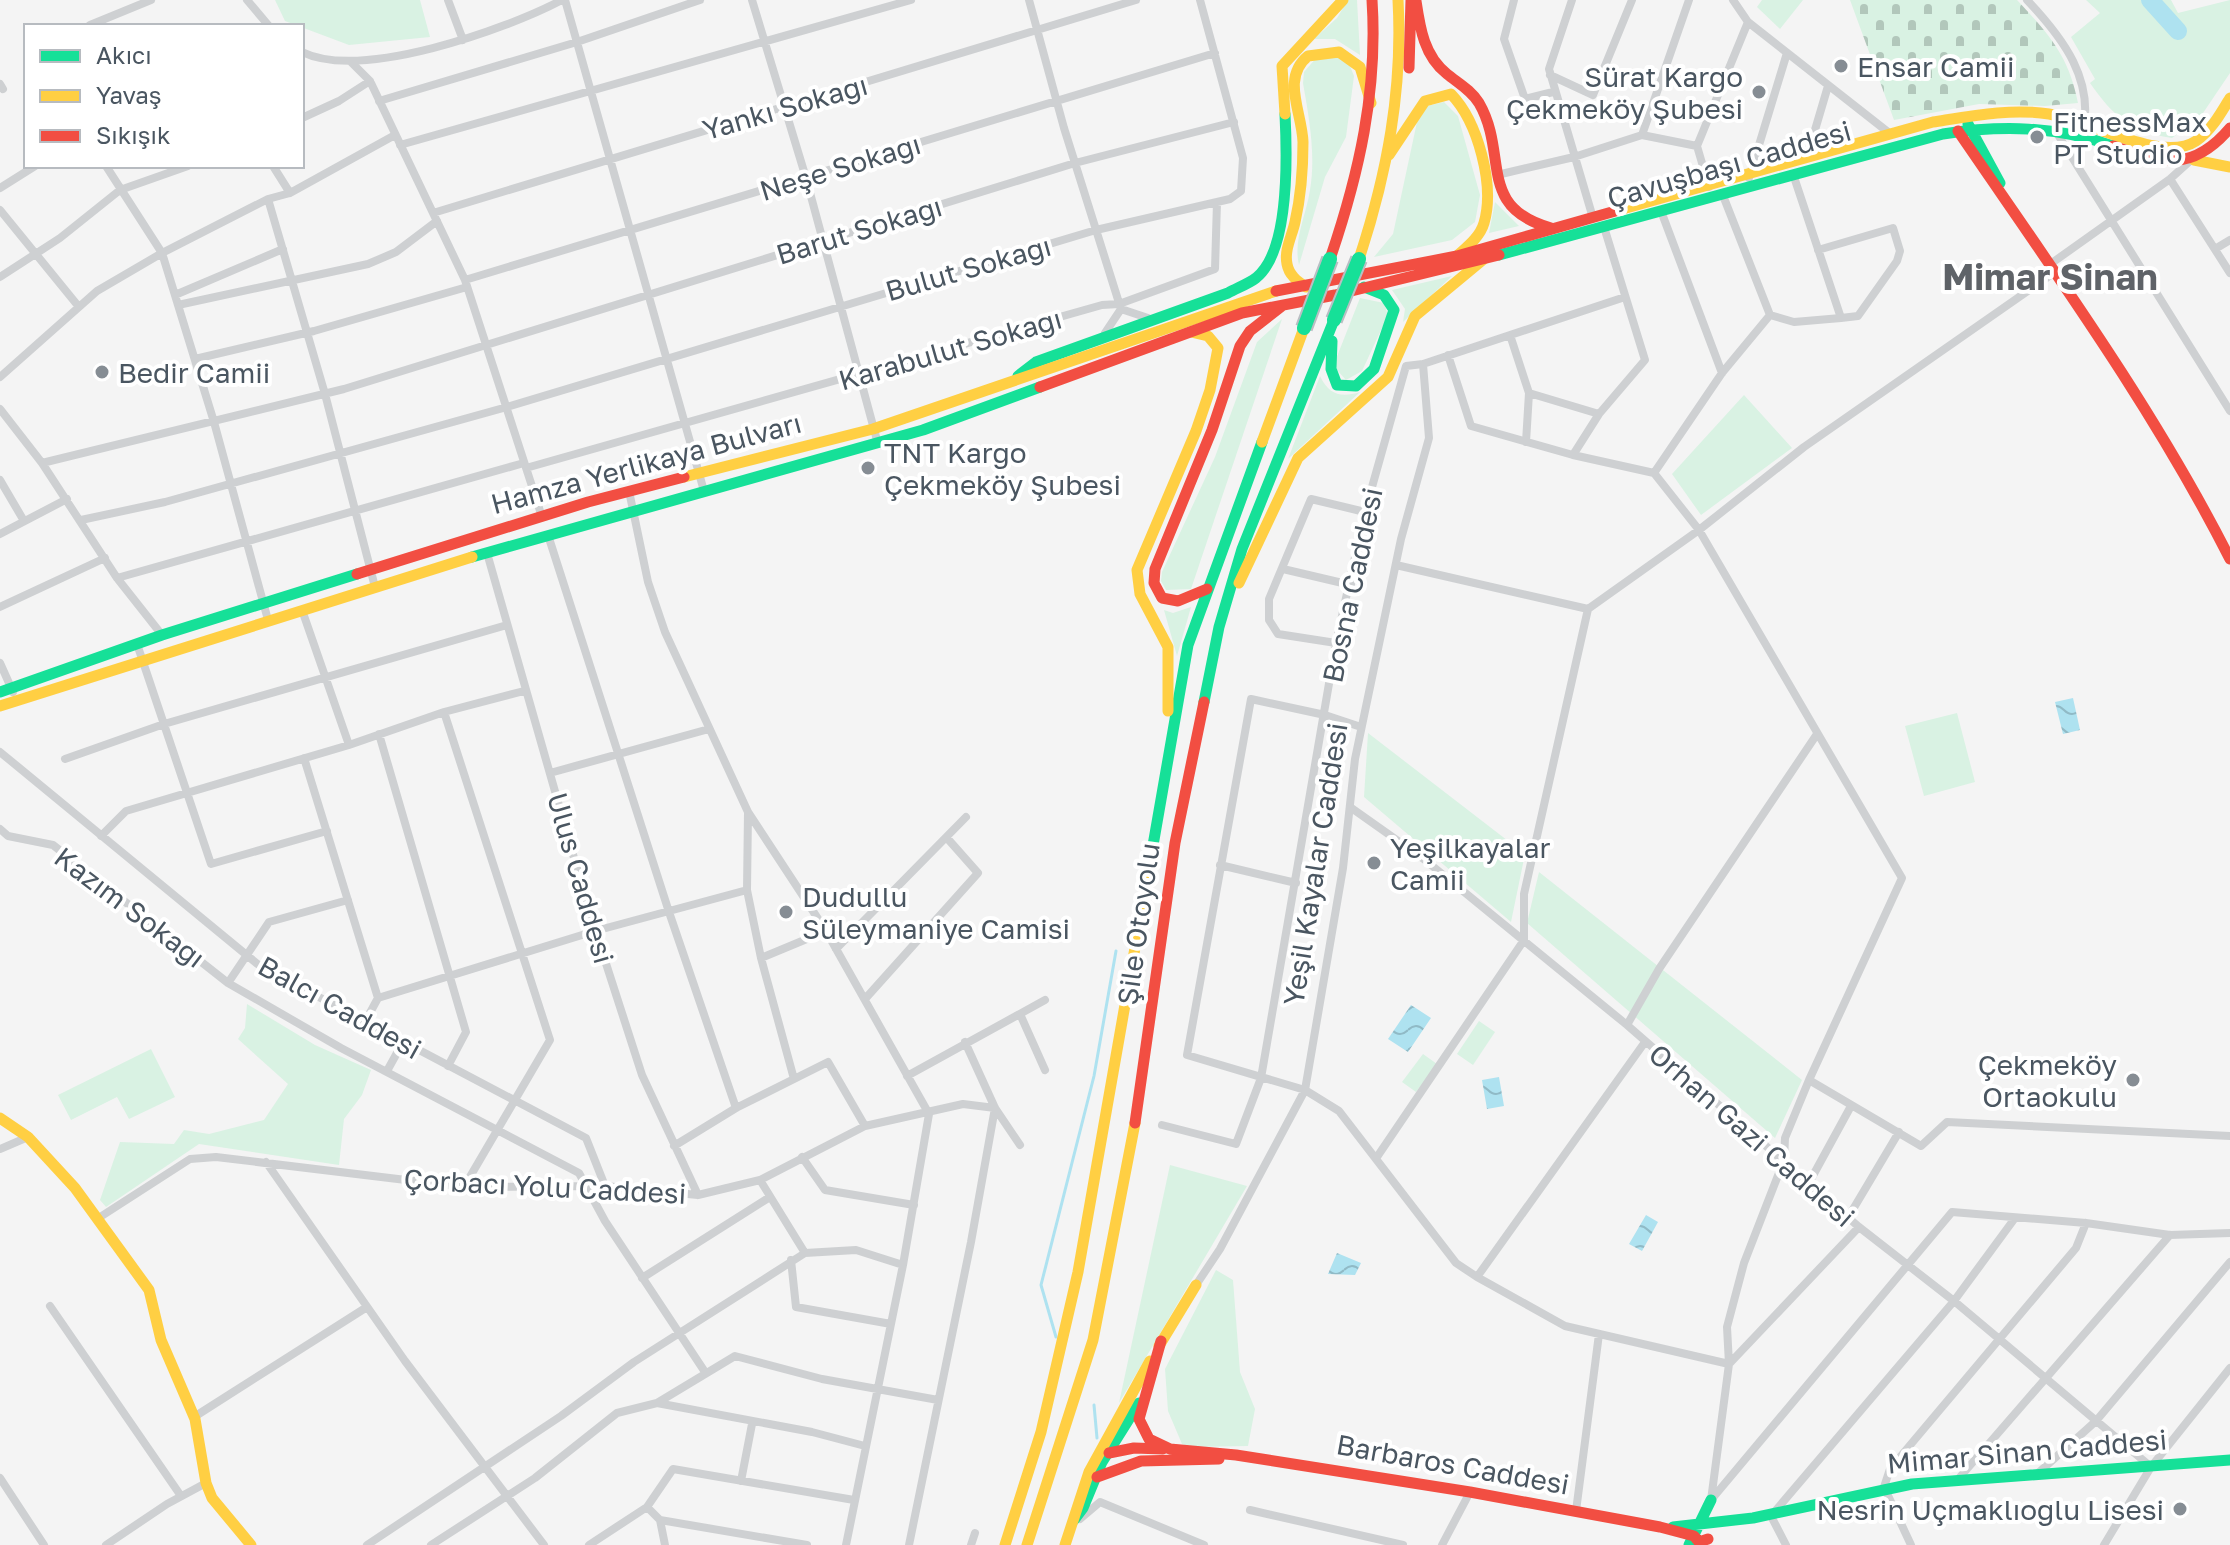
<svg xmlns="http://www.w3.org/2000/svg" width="2230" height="1545" viewBox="0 0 2230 1545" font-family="'Golos Text',sans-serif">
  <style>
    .green { fill: #d9f2e3 }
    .cemetery { fill: url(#cemetery-stones) }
    .water { fill: url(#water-waves) }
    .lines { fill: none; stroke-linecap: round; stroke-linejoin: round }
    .stream { stroke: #aee2f0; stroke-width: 3 }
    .river { stroke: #aee2f0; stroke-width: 18 }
    .street { stroke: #ced0d2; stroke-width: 8 }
    .fast { stroke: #16e098; stroke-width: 11 }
    .slow { stroke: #ffcf43; stroke-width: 11 }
    .jam { stroke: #f24e42; stroke-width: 11 }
    .fast-bridge-casing { stroke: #b9bec3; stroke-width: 18; stroke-linecap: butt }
    .fast-bridge { stroke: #16e098; stroke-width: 14 }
    .poi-dot { fill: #868d94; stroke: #fff; stroke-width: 3 }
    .labels { text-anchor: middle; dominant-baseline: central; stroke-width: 8; stroke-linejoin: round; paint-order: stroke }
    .poi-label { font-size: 28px; fill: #4a5661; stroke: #fff; text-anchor: start }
    .street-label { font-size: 28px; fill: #4a5661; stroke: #fff }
    .district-label { font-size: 36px; font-weight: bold; fill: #5f6368; stroke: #fff }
  </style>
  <defs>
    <pattern id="cemetery-stones" width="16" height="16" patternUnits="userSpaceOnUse" patternTransform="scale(2)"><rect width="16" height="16" fill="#d9f2e3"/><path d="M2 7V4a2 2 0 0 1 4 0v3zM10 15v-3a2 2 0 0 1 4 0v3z" fill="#b2c7bb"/></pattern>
    <pattern id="water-waves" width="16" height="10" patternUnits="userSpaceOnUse" patternTransform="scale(2)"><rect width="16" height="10" fill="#aee2f0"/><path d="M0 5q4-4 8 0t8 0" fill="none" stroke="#90bac6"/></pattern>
  </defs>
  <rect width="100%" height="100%" fill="#f4f4f4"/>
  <path class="green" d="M275,0h145l10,37 -81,8 -64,-24z
    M1348,0h9l3,55 -25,-16h-21l23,-21z
    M1762,0h41l-23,29 -23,-22z
    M2086,0h85l7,13 52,-13v73l-31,46 -27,19c-41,-6 -59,-22 -82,-55l5,-4 -24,-42 29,-24z
    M1317,57h24l9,9 4,10 -8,61 -21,40 -26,88c-6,-25 7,-49 11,-75 6,-35 -1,-72 -7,-107l1,-11z
    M1444,102l14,14 22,79 -5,27 -23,18 -78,17 19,-23 24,-112 10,-16z
    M1495,202l24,24 -30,7z
    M1452,276l-49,46 2,-13 -13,-19z
    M1360,298l24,5 4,12 -26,56 -16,9 -9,-10 -1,-11z
    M1282,319l-91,270 -25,1 -5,-9 1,-9 53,-115 42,-115z
    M1320,376c9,19 21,22 40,16l-72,67z
    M1744,395l48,53 -91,67 -29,-41z
    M1191,607l-14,49 -13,-46 9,3z
    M1957,713l18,69 -51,14 -19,-70z
    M1368,733l157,121 -14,68 -147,-125z
    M1539,872l263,208 -27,58 -248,-215z
    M247,1004l68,41 56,25 -9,25 -18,24 -5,46 -140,-21 -93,63 -6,-7 20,-58 54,2 10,-14 25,4 55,-14 24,-36 -50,-45 7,-11z
    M1479,1021l16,11 -22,33 -16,-11z
    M151,1049l24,48 -46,22 -12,-22 -46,23 -13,-25z
    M1423,1054l14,10 -21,28 -14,-10z
    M1170,1165l77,21 -128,217z
    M1216,1270l17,10 7,92 15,37 -7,37 -57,1 -9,-3 -14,-33 -3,-42z"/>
  <path class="cemetery" d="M1850,0h167c32,34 52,56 61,103l-33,3 -66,-2 -85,16z"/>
  <path class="water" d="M2073,698l7,32 -17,4 -8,-32z
    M1411,1005l20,13 -23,34 -20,-13z
    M1499,1077l5,29 -17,3 -5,-29z
    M1646,1215l12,7 -16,29 -13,-7z
    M1337,1253l24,10 -6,12 -27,-1z"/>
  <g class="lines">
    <path class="stream" d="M1056,1337l-15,-52 53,-209 22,-125
      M1094,1405l3,33"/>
    <path class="river" d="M2150,0l28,31"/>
    <path class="street" d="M247,0l22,26
      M448,0l15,40
      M565,0l139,491
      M752,0l54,178 72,266
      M1029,0l35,128 56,178
      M1514,0l-10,39 21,60 28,-7
      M1572,0l-23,69 44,149
      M1733,0l15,22 140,110
      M2027,0c36,38 69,81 55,136
      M90,25l61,-25
      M302,52c59,29 203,-22 260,-52
      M350,61l20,20 95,199 77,237
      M1550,75l43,20 39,-95
      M0,84l3,5
      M379,101l198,-59 123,-42
      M302,118l37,-17 31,-20
      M2055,130l175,281
      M1642,135l47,-135
      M400,145l511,-145
      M1697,146l51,-124
      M1807,157l21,-71
      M106,166l56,87 52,169 54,198
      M273,166l17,27
      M1497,175l77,-18 68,-22 55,11 12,41
      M1749,178l38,-125
      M2170,179l60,94
      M0,188l35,-22
      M1722,193l48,122
      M268,199l57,195 50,193
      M0,210l79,97
      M1661,211l61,162
      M433,213l703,-213
      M1604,227l41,133 -46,54 -26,41 81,18
      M2215,249l15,-9
      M1818,250l75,-22 7,23 -3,10 -39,55 -17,2
      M2049,265l121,-86 21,-19
      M0,277l60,-39 60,-48 68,-24
      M465,280l750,-227
      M175,295l108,-46
      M178,305l190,-41 28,-12 41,-31
      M1105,333l16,-24 27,9
      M1510,335l19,58 70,21
      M1448,355l23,71 102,29
      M195,359l119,-28 153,-44
      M0,377l97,-86 65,-38 106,-54 22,-6 105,-58
      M0,409l42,54
      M1526,442l3,-49
      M526,468l576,-163 17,-1 96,-35 2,-67
      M1654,473l45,57 203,348 -93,202 -24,58 -1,22 -40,103 -17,64 2,37 -18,136
      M1654,473l68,-100 48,-58 24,7 47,-4 -48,-144
      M0,480l24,41
      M629,491l19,91 17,50 83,180 -1,78 14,68 33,121
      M81,520l84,-18 342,-95 589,-177 134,-31 11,-8 2,-33 -43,-158
      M0,534l67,-35
      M548,535l121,377 67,196
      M487,553l103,361 52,161 56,120
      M1396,565l192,44
      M1283,569l68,16
      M117,578l407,-115
      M0,607l105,-49
      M1588,609l111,-79 105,-83 251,-175
      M302,610l47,135
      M162,635l-45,-57 -75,-115 302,-74 731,-226 159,-41
      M1336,643l-58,-9 -9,-14v-21l42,-100 54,13
      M137,644l74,220 116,-33
      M0,663l13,29
      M444,712l106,328 -86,147
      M1361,727l-36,-12 -74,-16 -64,356 118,35 34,21 117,152 21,14 88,49 164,38 130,-137
      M379,734l87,298 -18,34
      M0,752l260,214 326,172 19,48
      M304,758l74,240
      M65,759l99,-35 343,-99
      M550,773l159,-44
      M1350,807l75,53 202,165 232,202 95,74 196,165
      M748,812l78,119 103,183 -26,151 -57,280
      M0,829l8,7 45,9 175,138 113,65 238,125 26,48 100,151
      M101,836l25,-25 223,-66 95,-33 80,-21
      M1220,865l76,18
      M836,949l130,-132
      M761,958l65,-27
      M228,983l41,-61 79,-22
      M865,999l113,-126 -31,-35
      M1020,1014l25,56
      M365,1022l13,-24 217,-67 152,-41
      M1627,1025l32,-56 158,-235
      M965,1042l30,66 25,37
      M387,1071l16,-29
      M907,1076l138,-76
      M1809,1080l112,66 26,-24 283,14
      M1162,1125l74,19 25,-66 75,-435 29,-131 41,-146 17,-2 202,-67
      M674,1146l62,-38 92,-46 37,64
      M0,1149l28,-12
      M802,1157l23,33 89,15
      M1377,1157l147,-217v-46l64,-285
      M266,1162l139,199 139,184
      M760,1180l45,73
      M1810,1181l41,-75
      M1849,1216l50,-84
      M97,1219l93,-60 26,-2 248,30 141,-1 93,9 62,-15 105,-54 98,-22 32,4
      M791,1260l5,47 95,17
      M1477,1277l168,-235
      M642,1278l128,-81
      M1196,1285l24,-36 85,-159 38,-222 12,-109 46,-220 28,-101 -6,-74
      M50,1306l131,190
      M657,1403l155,29 53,14
      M194,1417l173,-110
      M2036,1475l60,-54 134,-159
      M1960,1477l210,-242
      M0,1478l44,67
      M741,1481l11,-57
      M1711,1500l241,-288 134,11 84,12 60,-2
      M647,1507l13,13 5,25
      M1250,1510l153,35
      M1576,1511l23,-177
      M1080,1519l20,-17 104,43
      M660,1520l147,25
      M106,1545l61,-41 39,-21
      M367,1545l194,-129 73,-54 171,-109 51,-3 47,15
      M431,1545l104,-67 82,-65 40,-10 78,-47 87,23 116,21
      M589,1545l58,-38 26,-38 181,31
      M909,1545l62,-303 24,-134
      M971,1545l4,-12
      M1442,1545l28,-53
      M1786,1545l-15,-29 183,-215 61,-83
      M1911,1545l-27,-58 6,-18 186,-221 10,-25
      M2104,1545l47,-78 79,-99"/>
    <path class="fast" d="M1968,124l32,59
      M1499,255l444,-121c59,-9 113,-8 170,12
      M1332,341l-1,28 6,16 19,1 18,-17 20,-59 -10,-15 -20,-8
      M1018,376l18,-14 192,-69c9,-5 20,-9 28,-15 34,-27 31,-124 29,-164
      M472,557l451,-127 117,-43
      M0,692l162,-57 195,-61
      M1204,702l15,-75 23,-78 92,-229
      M1148,874l40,-229 74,-203
      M1074,1520l9,-12 19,-46 37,-59
      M1673,1527l80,-9 159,-34 318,-24
      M1689,1545l22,-45"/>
    <path class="slow" d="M1285,114l-3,-48 61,-66
      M1389,155l36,-54 26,-7c27,28 44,91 33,129 -4,14 -17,24 -27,33
      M2194,160l36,7
      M1619,210l314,-88c38,-6 78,-14 116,-8 39,6 113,50 147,27 15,-10 25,-28 34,-43
      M1359,259c28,-85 44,-169 39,-259
      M1306,287c-9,-6 -17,-12 -19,-23 -3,-14 5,-28 8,-42 6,-26 8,-54 8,-80 -1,-30 -22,-64 5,-86l31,-4 21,15 11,36
      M1262,442l42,-114
      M684,477l189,-48 403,-138
      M1239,583l59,-125 90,-81 27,-61 70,-58
      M0,706l472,-149
      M1168,711v-64l-28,-53 -3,-24 59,-139 14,-41 8,-42 -10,-12 -17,-4
      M0,1118l28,19 47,51 74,102 12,50 34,79 11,64 6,15 39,47
      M1159,1346l37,-61
      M1005,1545l36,-113 37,-160 70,-398
      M1027,1545l66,-205 42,-217
      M1065,1545l24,-73 61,-111"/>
    <path class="jam" d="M1416,1c4,27 8,55 31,73 11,9 24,16 32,29 30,52 -3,104 72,125
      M1409,68l2,-68
      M1958,131c95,139 196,278 272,428
      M2113,146c50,18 80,26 117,-18
      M1330,259c29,-85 48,-168 42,-259
      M1276,291l181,-35 162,-46
      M1040,387l202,-74 93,-18 164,-40
      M357,574l231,-72 96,-25
      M1207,589l-29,12 -16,-3 -8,-15 1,-14 57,-139 28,-84 10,-15 32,-25
      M1135,1123l40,-280 29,-141
      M1161,1341l-22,78 10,20 21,10 66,6 234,37 190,35 34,9 5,6 9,-3
      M1109,1453l25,-5 29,1
      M1097,1477l44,-16 78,-2"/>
    <defs>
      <path id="fast-bridge" d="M1334,320l25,-61
        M1304,328l26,-69"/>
    </defs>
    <use href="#fast-bridge" class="fast-bridge-casing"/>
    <use href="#fast-bridge" class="fast-bridge"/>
  </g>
  <g class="poi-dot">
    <circle cx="1841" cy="66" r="8"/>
    <circle cx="1759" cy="92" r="8"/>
    <circle cx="2037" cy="137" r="8"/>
    <circle cx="102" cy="372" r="8"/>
    <circle cx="868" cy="468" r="8"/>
    <circle cx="1374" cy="863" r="8"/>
    <circle cx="786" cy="912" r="8"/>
    <circle cx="2133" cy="1080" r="8"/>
    <circle cx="2180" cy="1509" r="8"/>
  </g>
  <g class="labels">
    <g class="poi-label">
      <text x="1857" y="66">Ensar Camii</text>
      <text x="1743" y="76" text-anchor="end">Sürat Kargo<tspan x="1743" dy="32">Çekmeköy Şubesi</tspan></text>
      <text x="2053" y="121">FitnessMax<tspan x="2053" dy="32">PT Studio</tspan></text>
      <text x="118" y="372">Bedir Camii</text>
      <text x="884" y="452">TNT Kargo<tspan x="884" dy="32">Çekmeköy Şubesi</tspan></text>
      <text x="1390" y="847">Yeşilkayalar<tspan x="1390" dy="32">Camii</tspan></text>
      <text x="802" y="896">Dudullu<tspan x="802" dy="32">Süleymaniye Camisi</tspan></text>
      <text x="2117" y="1064" text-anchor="end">Çekmeköy<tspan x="2117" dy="32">Ortaokulu</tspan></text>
      <text x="2164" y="1509" text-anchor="end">Nesrin Uçmaklıoğlu Lisesi</text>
    </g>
    <g class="street-label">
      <text transform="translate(785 107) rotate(-16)">Yankı Sokağı</text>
      <text transform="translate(1729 164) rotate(-16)">Çavuşbaşı Caddesi</text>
      <text transform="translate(840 167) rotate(-17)">Neşe Sokağı</text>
      <text transform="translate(859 230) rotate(-17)">Barut Sokağı</text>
      <text transform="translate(968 268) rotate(-16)">Bulut Sokağı</text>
      <text transform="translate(950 349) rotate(-16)">Karabulut Sokağı</text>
      <text transform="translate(646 463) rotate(-15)">Hamza Yerlikaya Bulvarı</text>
      <text transform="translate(1352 585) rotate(-78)">Bosna Caddesi</text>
      <text transform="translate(1315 864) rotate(-81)">Yeşil Kayalar Caddesi</text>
      <text transform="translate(581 878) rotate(74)">Ulus Caddesi</text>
      <text transform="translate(130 907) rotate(37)">Kazım Sokağı</text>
      <text transform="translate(1138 924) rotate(-82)">Şile Otoyolu</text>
      <text transform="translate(340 1007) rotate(29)">Balcı Caddesi</text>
      <text transform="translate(1752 1135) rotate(41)">Orhan Gazi Caddesi</text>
      <text transform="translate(545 1186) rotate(3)">Çorbacı Yolu Caddesi</text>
      <text transform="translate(2027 1451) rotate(-5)">Mimar Sinan Caddesi</text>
      <text transform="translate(1453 1464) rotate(10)">Barbaros Caddesi</text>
    </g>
    <g class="district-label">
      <text x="2050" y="276">Mimar Sinan</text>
    </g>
  </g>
  <rect x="24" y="24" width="280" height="144" fill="#ffffff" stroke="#b7bbc0" stroke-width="2"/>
  <rect x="40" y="50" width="40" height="12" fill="#16e098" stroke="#b7bbc0" stroke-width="2"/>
  <text x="96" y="64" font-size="24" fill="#4a5661">Akıcı</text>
  <rect x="40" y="90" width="40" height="12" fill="#ffcf43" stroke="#b7bbc0" stroke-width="2"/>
  <text x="96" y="104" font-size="24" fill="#4a5661">Yavaş</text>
  <rect x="40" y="130" width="40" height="12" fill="#f24e42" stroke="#b7bbc0" stroke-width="2"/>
  <text x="96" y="144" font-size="24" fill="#4a5661">Sıkışık</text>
</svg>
